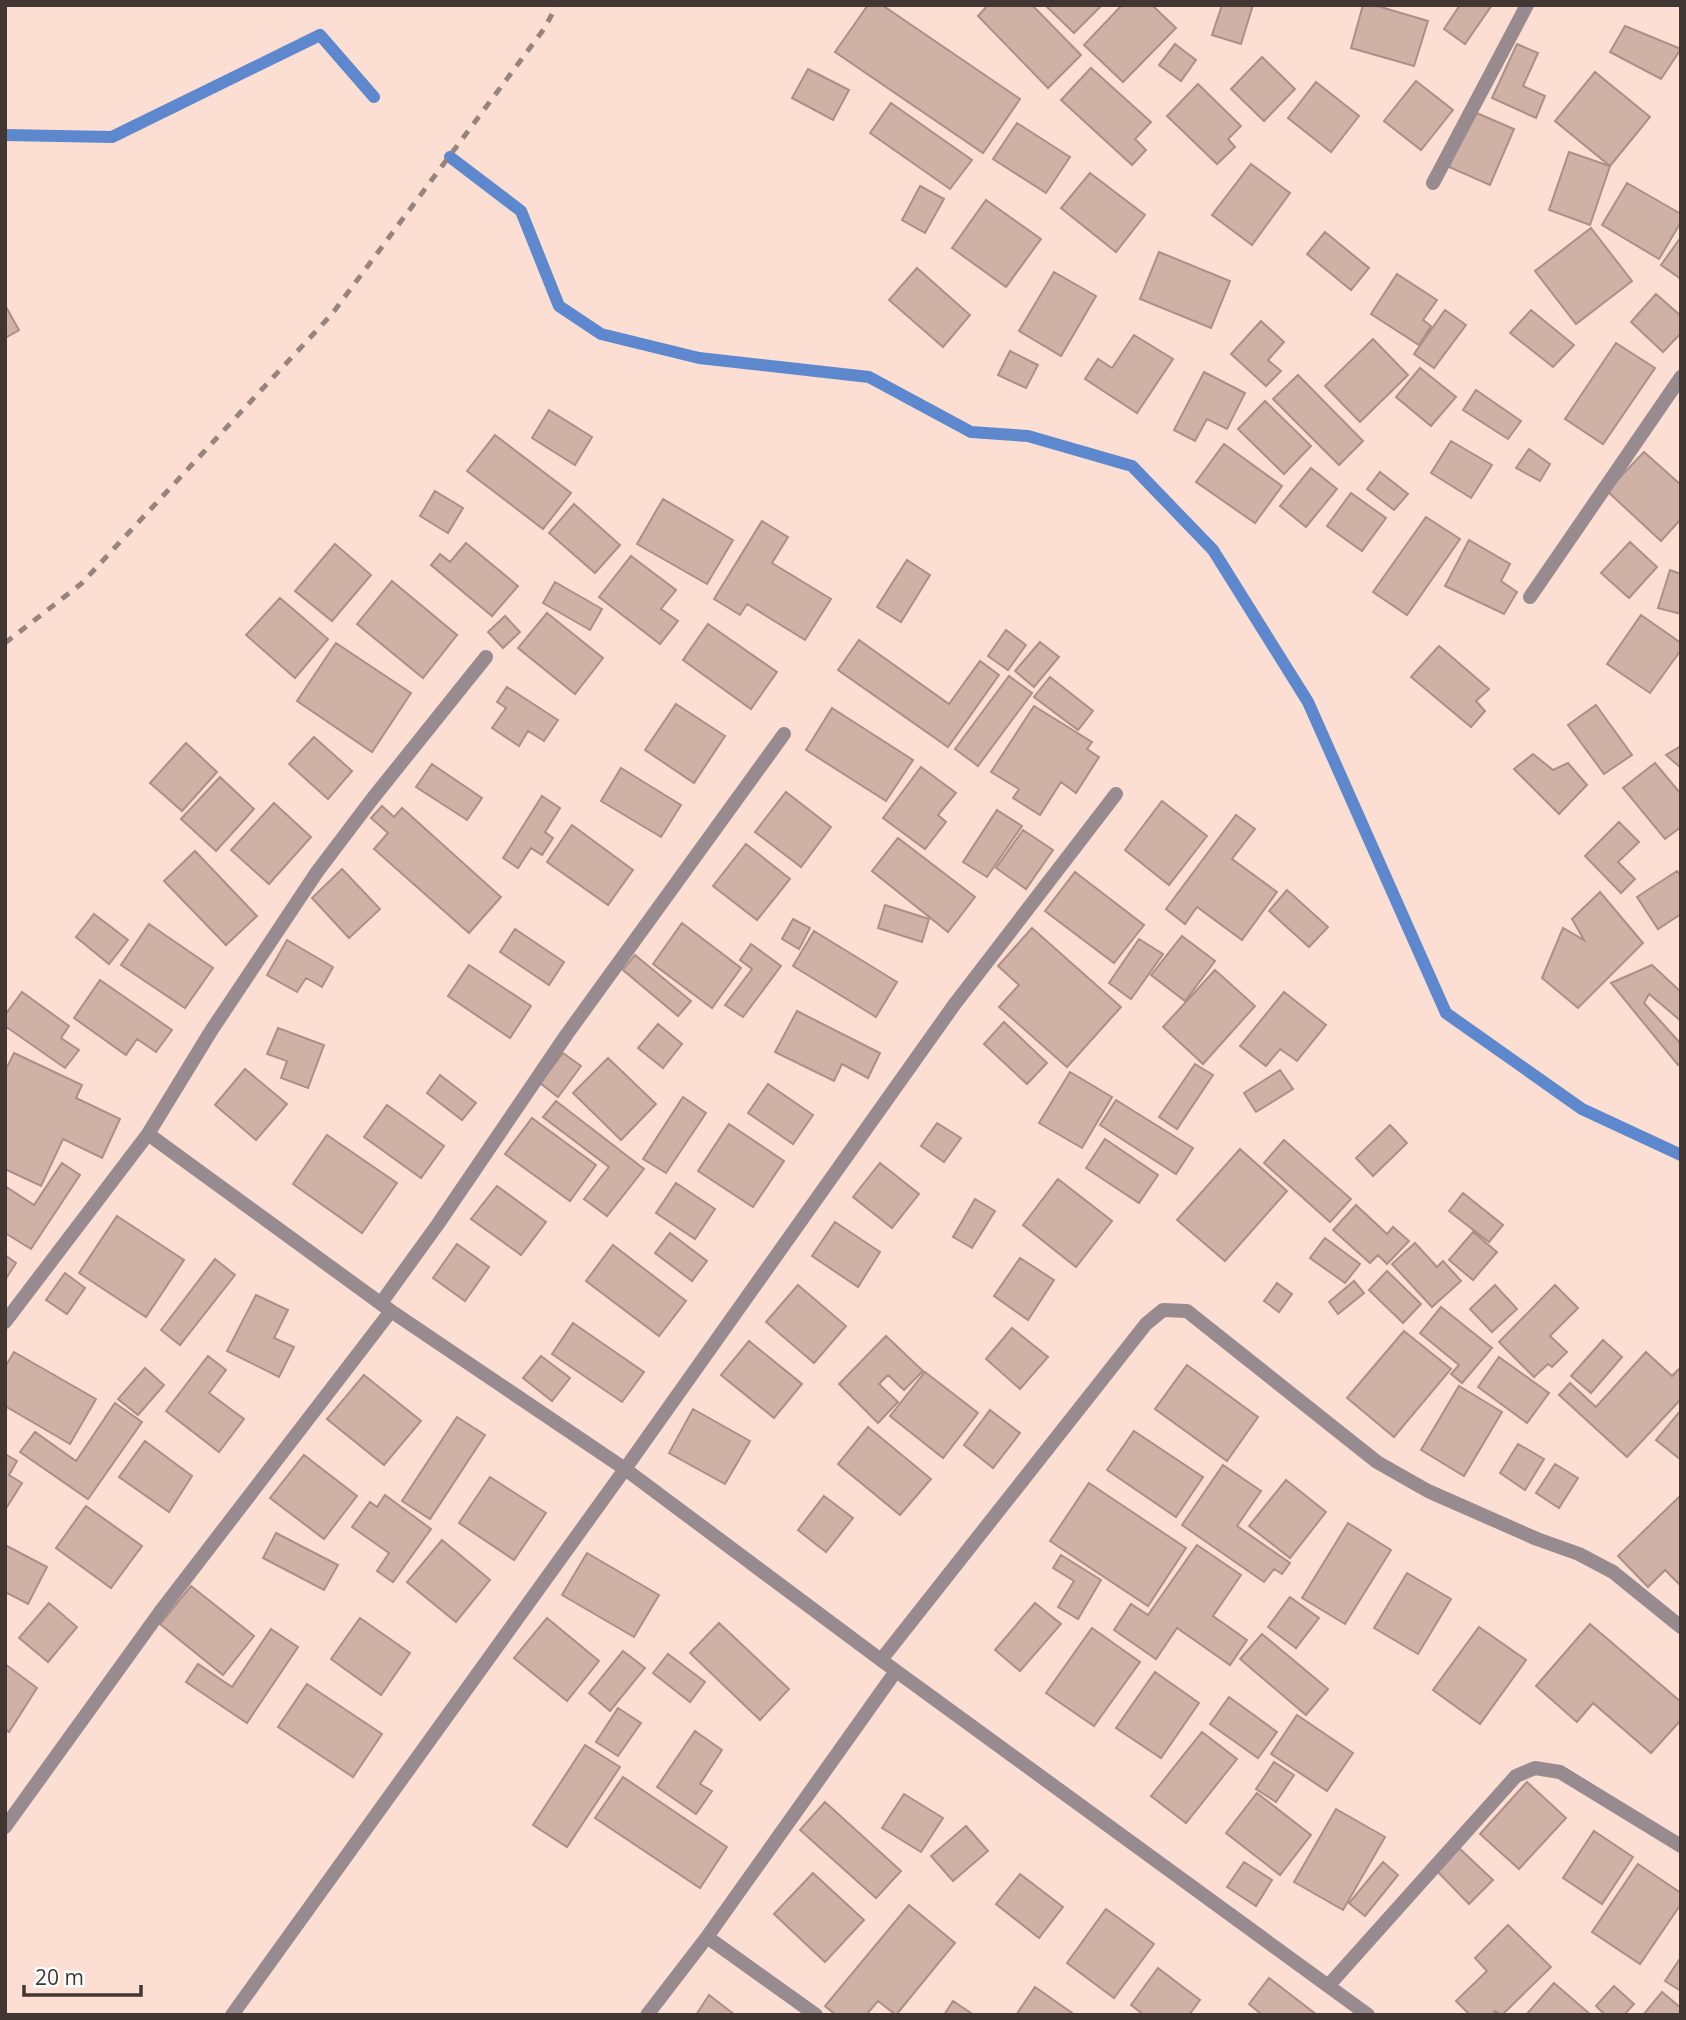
<svg xmlns="http://www.w3.org/2000/svg" width="1686" height="2020" viewBox="0 0 1686 2020" font-family="'Open Sans',sans-serif">
  <style>
    .lines { fill: none; stroke-linecap: round; stroke-linejoin: round }
    .stream { stroke: #5d88ce; stroke-width: 12 }
    .building { fill: #cfb1a6; stroke: #ac9085; stroke-width: 2 }
    .street { stroke: #978b90; stroke-width: 14 }
    .rail { stroke: #99847d; stroke-width: 5; stroke-dasharray: 9 9; stroke-linecap: butt }
  </style>
  <rect width="100%" height="100%" fill="#fdded3"/>
  <g class="lines">
    <path class="stream" d="M5,135l107,2 208,-102 54,62
      M450,157l71,54 38,95 42,28 98,24 170,19 102,55 57,4 104,30 81,84 95,152 138,311 136,96 99,46"/>
  </g>
  <path class="building" d="M868,5h14l138,94 -37,54 -148,-101z
    M988,5h44l49,50 -33,33 -70,-72z
    M1045,5h57l-28,28z
    M1122,5h30l24,23 -53,54 -39,-37z
    M1222,5h31l-12,39 -29,-9z
    M1363,5h11l54,16 -14,45 -63,-18z
    M1460,5h32l-27,39 -21,-15z
    M1625,26l56,23 -20,30 -51,-27z
    M1175,44l21,16 -15,21 -22,-16z
    M1517,44l21,9 -15,33 22,10 -9,22 -44,-20z
    M1262,57l33,32 -31,32 -33,-32z
    M1091,68l60,54 -16,17 11,11 -14,15 -71,-65z
    M808,69l41,21 -16,30 -41,-22z
    M1595,72l55,45 -40,49 -55,-45z
    M1416,81l37,29 -32,40 -37,-29z
    M1316,82l43,34 -28,36 -43,-34z
    M1198,84l43,42 -13,13 7,8 -18,17 -50,-48z
    M891,103l81,57 -22,29 -80,-56z
    M1472,111l42,18 -24,56 -41,-18z
    M1017,123l53,34 -24,36 -53,-34z
    M1569,152l41,14 -20,59 -41,-15z
    M1251,164l39,29 -38,52 -40,-30z
    M1090,173l55,42 -29,37 -55,-44z
    M1627,183l54,31v8l-22,37 -57,-34z
    M920,186l24,13 -19,34 -23,-13z
    M986,200l55,39 -35,48 -54,-39z
    M1591,228l41,53 -56,43 -41,-53z
    M1325,232l44,36 -18,22 -44,-36z
    M1681,237v42l-20,-14z
    M1159,252l71,29 -19,47 -71,-29z
    M917,268l53,47 -27,32 -54,-47z
    M1054,272l42,24 -35,60 -42,-25z
    M1397,274l40,26 -14,20 8,6 -12,19 -48,-31z
    M1656,294l25,22v17l-18,19 -32,-30z
    M5,305l14,25 -14,8z
    M1445,310l21,15 -32,43 -20,-14z
    M1531,310l43,35 -21,22 -43,-34z
    M1261,321l23,21 -16,18 13,11 -15,15 -35,-32z
    M1134,335l39,24 -36,54 -52,-34 13,-20 14,9z
    M1373,339l35,36 -48,47 -35,-36z
    M1616,343l39,25 -52,76 -38,-25z
    M1010,351l28,14 -12,23 -28,-13z
    M1420,368l36,29 -25,29 -35,-29z
    M1204,372l41,21 -18,36 -20,-10 -12,22 -21,-11z
    M1298,375l65,66 -24,24 -66,-66z
    M1476,390l45,31 -13,18 -45,-29z
    M1265,401l46,45 -27,28 -46,-45z
    M549,410l43,27 -17,28 -43,-27z
    M495,435l76,58 -28,36 -76,-58z
    M1451,441l41,24 -21,33 -40,-25z
    M1224,444l58,42 -27,37 -59,-41z
    M1529,449l21,15 -10,17 -24,-13z
    M1644,452l37,33v34l-20,22 -54,-50z
    M1311,468l26,21 -31,38 -26,-21z
    M1380,472l28,22 -14,16 -27,-21z
    M435,491l28,17 -15,25 -28,-17z
    M1351,493l35,25 -24,33 -35,-25z
    M663,499l70,41 -26,44 -70,-40z
    M574,504l46,41 -25,28 -46,-40z
    M1426,517l34,22 -53,76 -34,-23z
    M762,521l26,16 -16,26 59,36 -26,41 -58,-36 -7,11 -26,-16z
    M1469,540l41,24 -9,17 16,11 -13,22 -59,-28z
    M1630,542l27,25 -28,31 -28,-25z
    M466,543l52,43 -26,30 -61,-51 9,-11 10,8z
    M335,544l36,31 -39,46 -37,-30z
    M631,556l45,34 -15,19 17,12 -18,23 -61,-47z
    M907,560l23,15 -29,47 -24,-15z
    M1670,570l11,4v40l-23,-6z
    M392,581l65,54 -34,43 -66,-54z
    M555,582l47,27 -12,21 -47,-27z
    M280,598l48,41 -33,39 -49,-43z
    M547,613l56,45 -28,36 -57,-46z
    M1641,615l40,28v7l-31,43 -43,-29z
    M505,616l15,16 -17,16 -15,-16z
    M708,624l69,48 -26,37 -68,-49z
    M1006,630l20,15 -18,25 -20,-14z
    M859,640l90,64 31,-43 19,14 -51,72 -110,-77z
    M1040,642l19,15 -25,30 -19,-16z
    M336,643l75,50 -39,59 -75,-51z
    M1439,646l50,43 -13,12 9,10 -14,16 -60,-50z
    M1009,676l23,17 -54,73 -23,-17z
    M1050,677l43,34 -15,19 -44,-33z
    M507,687l51,33 -14,21 -16,-10 -9,15 -27,-18 14,-20 -9,-6z
    M676,704l49,32 -31,47 -49,-33z
    M1596,705l36,50 -28,19 -36,-49z
    M1034,706l58,36 -5,7 12,8 -23,36 -15,-11 -21,33 -27,-17 6,-9 -28,-17z
    M832,708l81,52 -27,41 -80,-51z
    M314,737l38,34 -24,28 -39,-35z
    M186,743l31,29 -35,39 -32,-28z
    M1681,746v22l-15,-13z
    M1533,754l20,16 15,-7 19,22 -28,29 -45,-45z
    M1655,763l26,31v33l-16,12 -42,-51z
    M432,764l50,34 -15,22 -51,-33z
    M921,767l35,26 -18,22 8,7 -21,27 -42,-31z
    M621,768l60,37 -20,32 -60,-36z
    M220,777l34,32 -38,42 -35,-32z
    M786,792l45,35 -30,40 -46,-35z
    M542,796l18,12 -15,24 8,6 -11,17 -11,-7 -13,20 -15,-10z
    M1162,801l45,35 -38,49 -44,-35z
    M274,803l37,34 -42,47 -38,-34z
    M382,806l12,11 8,-9 99,89 -32,36 -95,-84 14,-16 -17,-15z
    M997,810l25,16 -35,51 -24,-15z
    M1236,815l19,14 -23,30 45,33 -35,48 -45,-33 -12,17 -19,-15z
    M1619,822l20,20 -21,20 17,17 -14,14 -36,-37z
    M572,825l61,45 -25,35 -61,-43z
    M1023,830l30,20 -27,39 -30,-21z
    M898,838l77,59 -27,35 -76,-61z
    M746,844l44,35 -33,41 -44,-34z
    M195,851l62,65 -31,29 -62,-64z
    M342,869l38,40 -31,29 -37,-40z
    M1677,871l4,5v38l-23,15 -21,-32z
    M1075,872l69,53 -30,38 -69,-52z
    M1287,890l41,37 -19,20 -40,-36z
    M1600,892l43,51 -65,65 -36,-30 21,-50 21,12 -12,-21z
    M885,905l44,14 -7,23 -44,-14z
    M94,914l34,26 -19,24 -33,-27z
    M793,919l17,9 -11,21 -17,-10z
    M682,923l59,45 -29,40 -59,-44z
    M149,924l64,44 -28,40 -64,-43z
    M1032,928l89,79 -54,60 -68,-60 20,-22 -21,-19z
    M515,929l49,33 -15,23 -49,-33z
    M814,931l83,51 -21,35 -83,-51z
    M1182,936l33,25 -30,40 -34,-26z
    M1139,939l24,15 -32,45 -22,-16z
    M287,940l46,27 -11,20 -16,-9 -9,14 -30,-17z
    M751,944l30,22 -38,51 -18,-12 27,-36 -12,-9z
    M635,955l56,46 -13,15 -55,-46z
    M469,965l62,41 -21,32 -62,-42z
    M1652,965l29,27v29l-32,-27 -5,9 37,41v18l-3,3 -67,-82z
    M1215,970l40,36 -52,58 -40,-37z
    M100,980l72,50 -16,22 -19,-13 -11,16 -52,-37z
    M22,992l47,34 -8,12 18,12 -14,18 -60,-42v-11z
    M1284,992l42,33 -29,36 -17,-12 -14,17 -26,-20z
    M797,1011l83,42 -12,25 -26,-14 -8,17 -59,-29z
    M1004,1022l43,41 -20,21 -43,-40z
    M658,1024l24,20 -19,24 -25,-20z
    M278,1028l46,17 -16,43 -27,-10 6,-17 -20,-7z
    M14,1053l68,32 -6,13 44,21 -18,39 -39,-19 -22,47 -36,-17v-98z
    M563,1053l18,13 -23,31 -18,-14z
    M608,1058l48,46 -35,36 -48,-47z
    M1195,1064l18,11 -36,54 -18,-12z
    M245,1069l42,35 -31,36 -41,-35z
    M1280,1070l13,19 -37,23 -12,-19z
    M1070,1072l42,25 -30,51 -43,-25z
    M440,1075l36,28 -14,17 -35,-27z
    M768,1084l45,31 -20,29 -45,-31z
    M683,1097l23,16 -40,60 -23,-14z
    M1116,1100l77,48 -17,26 -76,-49z
    M556,1101l88,68 -37,47 -23,-17 25,-32 -66,-50z
    M387,1105l57,41 -23,32 -57,-41z
    M532,1118l64,47 -26,36 -65,-47z
    M937,1123l24,15 -17,24 -23,-16z
    M729,1124l55,37 -31,46 -55,-36z
    M1390,1125l17,18 -34,33 -17,-18z
    M327,1135l70,48 -35,50 -69,-49z
    M1105,1139l53,36 -19,28 -53,-35z
    M1284,1140l67,59 -21,23 -66,-59z
    M1240,1149l47,42 -62,70 -48,-41z
    M62,1163l18,12 -49,74 -26,-16v-47l29,19z
    M880,1163l39,31 -27,34 -39,-31z
    M1058,1179l54,42 -36,46 -53,-42z
    M676,1183l39,26 -20,30 -39,-26z
    M497,1186l49,36 -25,33 -50,-36z
    M1463,1193l40,32 -14,17 -40,-31z
    M975,1199l20,12 -23,37 -19,-11z
    M1356,1205l31,29 6,-7 16,14 -22,23 -9,-9 -8,8 -37,-33z
    M117,1216l67,44 -38,57 -67,-44z
    M835,1222l45,30 -22,35 -46,-31z
    M1473,1232l24,20 -24,28 -24,-20z
    M670,1233l37,28 -15,20 -37,-28z
    M1325,1238l35,26 -15,19 -35,-25z
    M1415,1243l22,24 6,-6 18,20 -29,26 -40,-43z
    M457,1244l32,23 -24,34 -32,-23z
    M613,1245l73,56 -27,35 -73,-55z
    M5,1255l11,8 -11,17z
    M1020,1258l34,22 -26,40 -34,-24z
    M215,1259l20,16 -55,70 -19,-15z
    M1387,1271l34,33 -18,19 -34,-33z
    M65,1273l20,15 -18,26 -21,-14z
    M1354,1281l10,12 -26,21 -9,-12z
    M1277,1283l15,11 -13,18 -15,-11z
    M798,1285l48,41 -32,37 -48,-41z
    M1495,1285l22,24 -25,23 -22,-23z
    M1555,1285l23,23 -28,28 17,16 -15,15 -4,-3 -14,13 -35,-35z
    M256,1295l32,15 -14,28 20,9 -15,30 -52,-26z
    M1441,1307l51,41 -30,35 -11,-9 8,-9 -39,-32z
    M573,1323l71,49 -22,30 -70,-48z
    M1012,1328l36,29 -28,32 -34,-30z
    M1404,1331l47,38 -57,68 -47,-39z
    M886,1336l37,35 -19,19 -16,-15 -9,9 19,18 -20,21 -39,-39z
    M1603,1340l19,17 -31,36 -20,-17z
    M749,1341l53,43 -28,34 -53,-43z
    M14,1352l82,47 -26,45 -65,-38v-39z
    M1646,1352l26,24 9,-9v32l-54,58 -68,-62 11,-12 26,24z
    M208,1356l18,14 -17,23 35,26 -25,33 -53,-41z
    M541,1356l29,22 -18,23 -29,-23z
    M1499,1357l50,36 -22,30 -49,-36z
    M1187,1365l71,52 -31,44 -72,-52z
    M145,1368l19,17 -26,30 -20,-16z
    M925,1372l53,41 -35,45 -53,-42z
    M364,1375l57,46 -37,44 -57,-46z
    M1459,1386l43,26 -38,64 -43,-26z
    M115,1403l27,19 -54,77 -68,-47 15,-20 41,29z
    M693,1409l57,32 -25,43 -56,-31z
    M990,1410l30,23 -27,35 -29,-23z
    M1681,1410v50l-25,-20z
    M457,1417l28,18 -55,84 -28,-18z
    M868,1427l63,52 -31,36 -62,-51z
    M1134,1431l69,46 -27,40 -69,-47z
    M145,1441l47,35 -23,36 -50,-35z
    M1518,1444l26,15 -19,31 -25,-17z
    M5,1454l12,7 -8,14 13,8 -15,24 -2,-1z
    M304,1455l53,41 -33,43 -54,-41z
    M1555,1464l23,14 -19,30 -23,-15z
    M1223,1465l38,26 -24,35 53,37 -8,11 -8,-5 -10,13 -82,-57z
    M490,1477l56,36 -32,47 -55,-37z
    M1286,1480l40,32 -36,46 -41,-32z
    M1089,1483l97,65 -38,58 -98,-65z
    M385,1495l46,34 -38,53 -16,-11 12,-18 -37,-26 18,-25 7,5z
    M1681,1495v88l-2,1 -14,-14 -17,17 -30,-31z
    M824,1496l29,22 -27,34 -28,-22z
    M86,1506l56,40 -31,42 -55,-40z
    M1348,1523l43,27 -46,74 -43,-26z
    M276,1533l62,32 -14,25 -61,-32z
    M442,1540l48,40 -34,42 -49,-40z
    M5,1545l42,22 -19,37 -23,-12z
    M1197,1545l44,30 -28,41 34,24 -17,25 -53,-37 -21,31 -42,-29 17,-26 17,11z
    M587,1553l72,42 -25,42 -72,-42z
    M1061,1555l40,25 -23,39 -20,-12 16,-26 -21,-13z
    M1407,1573l44,26 -33,55 -44,-26z
    M191,1586l63,50 -31,39 -63,-51z
    M1290,1597l29,21 -23,30 -28,-21z
    M49,1603l28,24 -29,35 -29,-24z
    M1035,1603l26,21 -41,47 -25,-21z
    M360,1618l50,35 -29,42 -50,-36z
    M547,1618l52,43 -32,40 -53,-43z
    M719,1623l70,66 -29,31 -70,-67z
    M1590,1624l91,78v18l-30,33 -58,-50 -16,19 -41,-36z
    M1479,1627l47,33 -46,64 -47,-34z
    M1092,1628l48,34 -46,64 -48,-33z
    M271,1629l27,18 -51,76 -61,-41 12,-18 34,23z
    M1262,1634l66,55 -22,26 -66,-56z
    M623,1651l22,17 -35,43 -21,-18z
    M668,1654l37,28 -15,20 -37,-29z
    M5,1664l32,24 -28,44 -4,-3z
    M1155,1672l44,31 -38,55 -45,-30z
    M307,1684l75,50 -29,43 -75,-50z
    M1229,1697l48,35 -19,26 -48,-34z
    M618,1708l23,15 -23,33 -22,-14z
    M1297,1715l56,38 -26,38 -56,-37z
    M695,1731l27,19 -22,34 12,7 -16,23 -39,-27z
    M1202,1732l35,27 -51,64 -35,-27z
    M585,1745l35,22 -53,80 -34,-22z
    M1274,1762l20,13 -18,27 -20,-13z
    M623,1777l104,70 -27,41 -105,-70z
    M1527,1782l39,36 -47,51 -39,-35z
    M1257,1793l54,42 -31,40 -54,-42z
    M904,1794l39,24 -22,34 -39,-24z
    M825,1802l76,69 -25,27 -76,-68z
    M1336,1809l49,28 -42,73 -49,-28z
    M966,1826l22,25 -35,30 -22,-25z
    M1594,1831l39,26 -31,47 -39,-26z
    M1459,1848l34,32 -24,24 -33,-34z
    M1244,1862l28,18 -16,26 -29,-19z
    M1383,1862l15,13 -33,41 -16,-13z
    M1638,1864l43,29v11l-41,60 -48,-32z
    M813,1873l51,47 -39,42 -51,-48z
    M1020,1874l43,33 -24,31 -43,-34z
    M909,1905l46,38 -59,72 -18,-14 -12,14h-30l-11,-9z
    M1106,1909l48,35 -40,54 -47,-35z
    M1508,1925l43,42 -49,48 -7,-4 -3,4h-22l-14,-14 31,-30 -12,-13z
    M1681,1957v34l-16,-10z
    M1158,1968l42,32 -11,15h-45l-13,-10z
    M1269,1978l48,37h-55l-13,-11z
    M1554,1983l37,32h-65z
    M1614,1986l20,18 -10,11h-19l-9,-9z
    M1035,1987l40,28h-59z
    M1662,1992l19,16v7h-38z
    M709,1995l26,20h-39z
    M953,2001l21,14h-30z"/>
  <g class="lines">
    <path class="street" d="M1433,183l94,-178
      M1530,597l151,-220
      M148,1134l243,177 234,158 256,191 487,355
      M381,1303l57,-79 129,-190 217,-300
      M5,1322l143,-188 63,-103 106,-159 56,-74 113,-141
      M881,1660l265,-336 17,-14 24,1 190,151 51,29 109,48 42,15 34,18 68,55
      M5,1827l155,-215 231,-301
      M707,1937l109,78
      M1328,1986l188,-210 19,-8 25,4 121,74
      M232,2015l393,-546 329,-464 162,-211
      M647,2015l60,-78 189,-266"/>
    <path class="rail" d="M5,643l76,-59 251,-270 212,-285 13,-24"/>
  </g>
  <rect width="1686" height="2020" fill="none" stroke="#423632" stroke-width="14"/>
  <path d="M24 1985v10h117v-10" fill="none" stroke="#423632" stroke-width="3.5"/>
  <text x="35" y="1985" font-size="21" fill="#423632" stroke="#ffffff" stroke-width="5" paint-order="stroke">20 m</text>
</svg>
